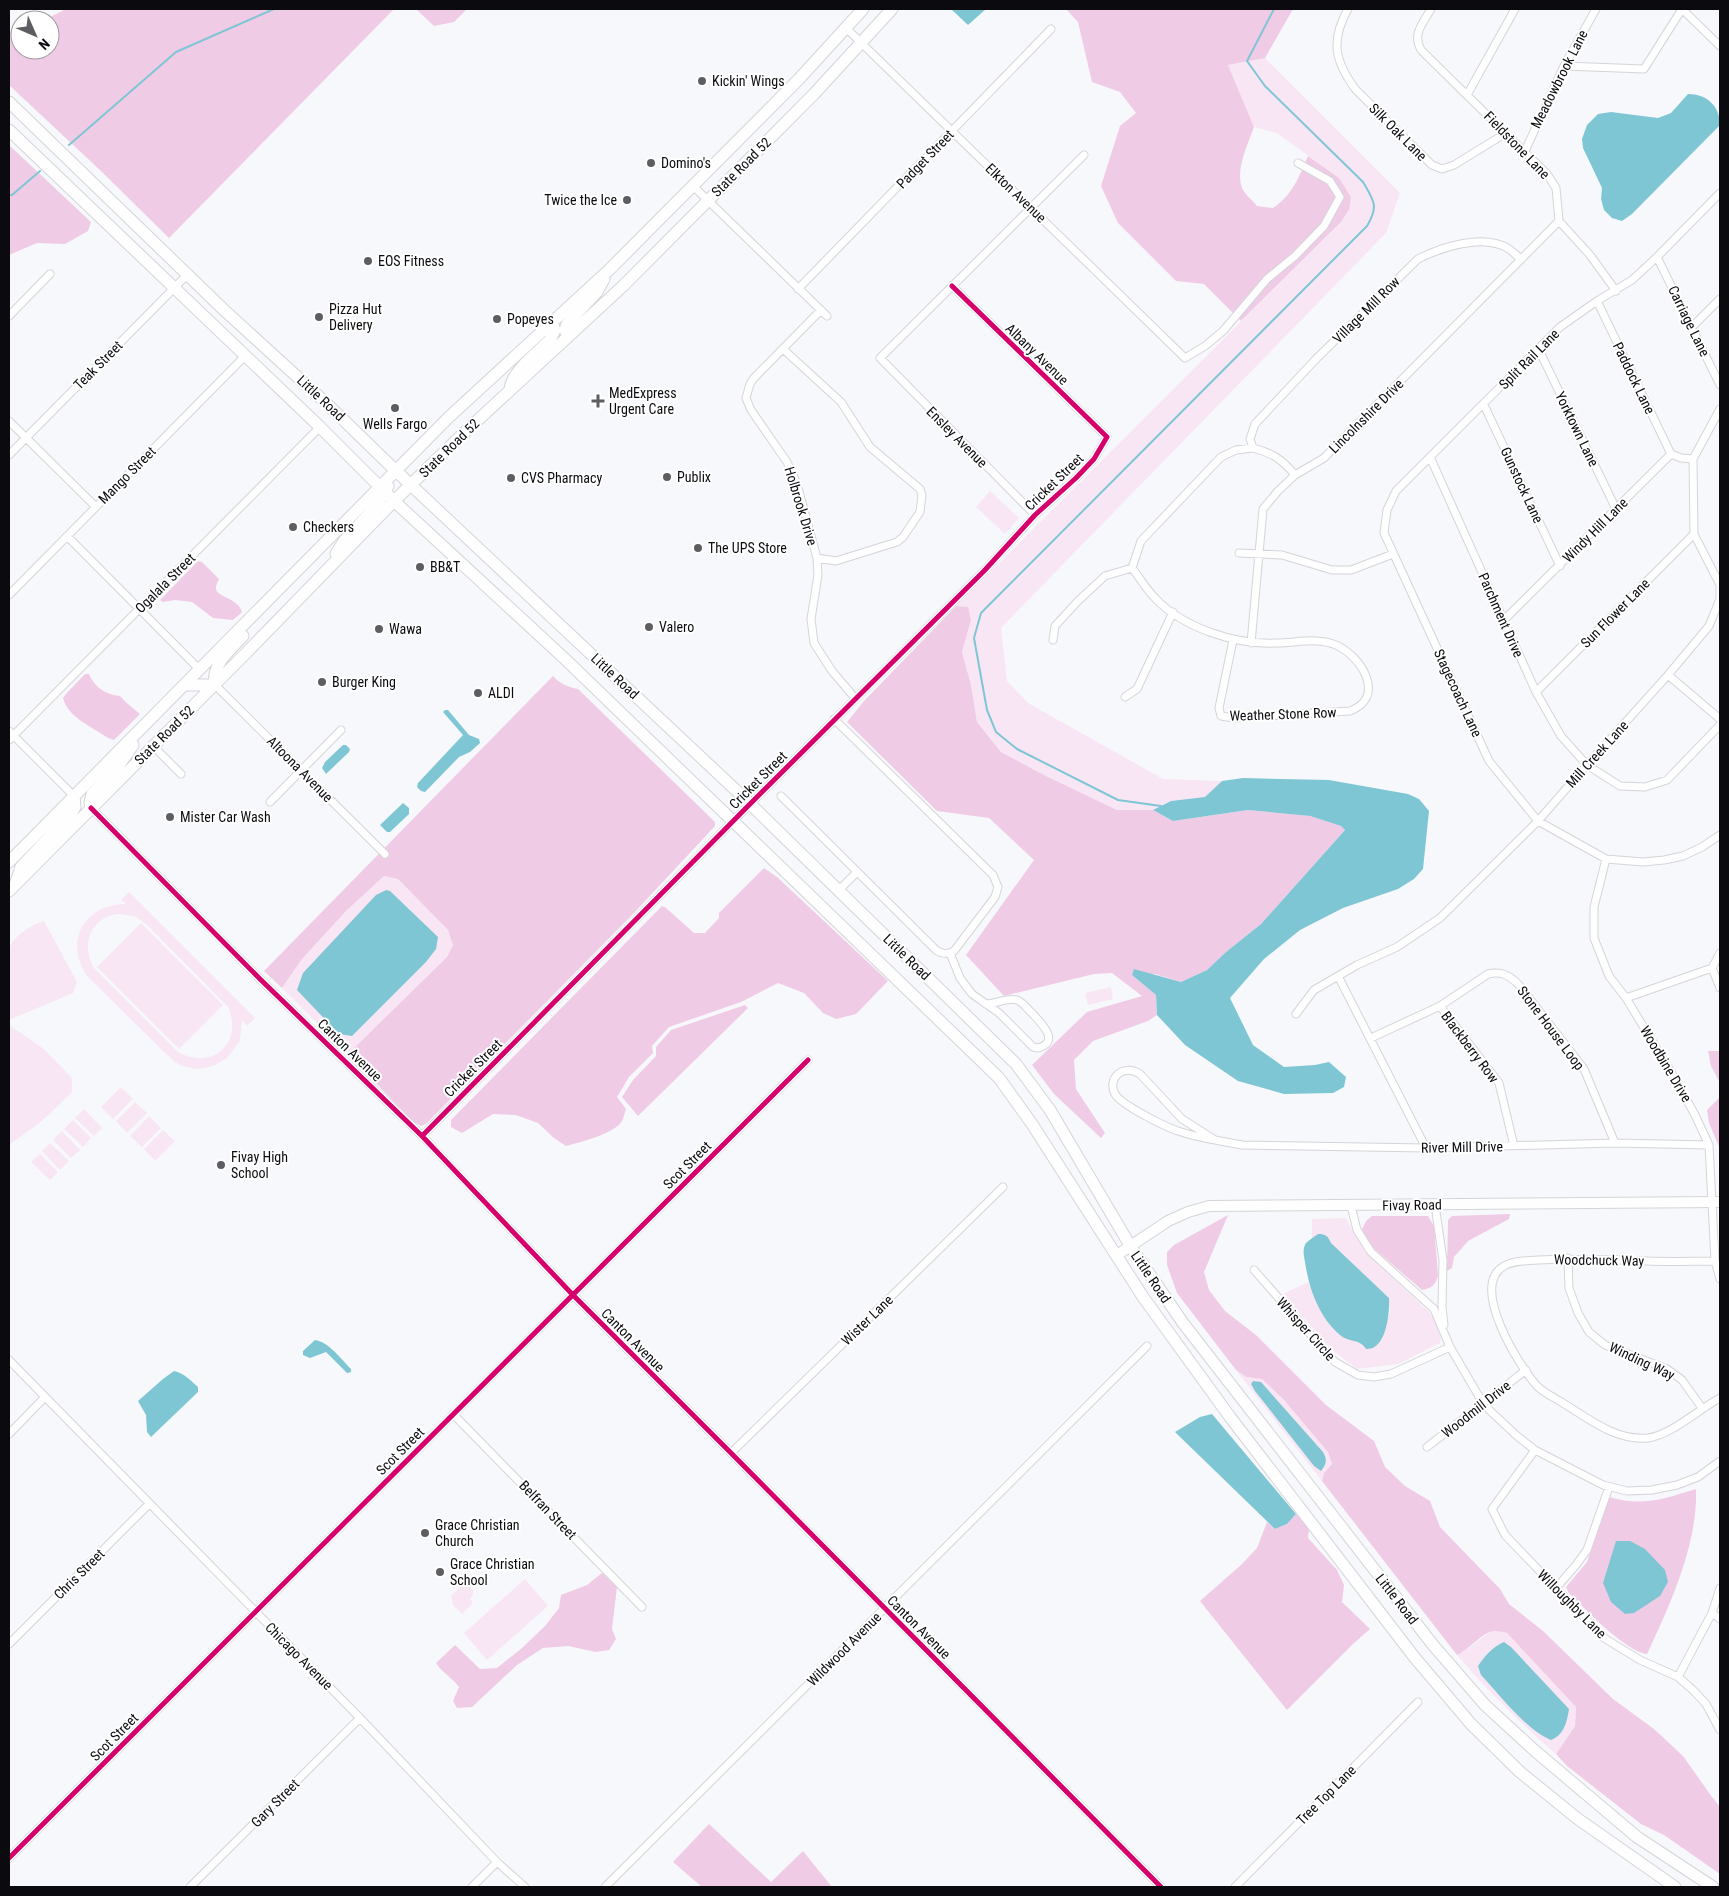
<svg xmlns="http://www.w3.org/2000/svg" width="1729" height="1896" viewBox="0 0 1729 1896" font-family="'Roboto Condensed',sans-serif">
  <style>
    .green { fill: #f9e6f4; fill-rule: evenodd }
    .forest { fill: #f0cbe6 }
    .water { fill: #7fc6d5 }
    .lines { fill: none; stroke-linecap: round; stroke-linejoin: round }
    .stream { stroke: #7fc6d5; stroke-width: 2 }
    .street-casing { stroke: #d4d5d9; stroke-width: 9 }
    .secondary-casing { stroke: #d4d5d9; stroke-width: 12 }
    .primary-casing { stroke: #d4d5d9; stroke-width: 13 }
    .street { stroke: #fefefe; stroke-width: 7 }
    .secondary { stroke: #fefefe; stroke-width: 10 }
    .primary { stroke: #fefefe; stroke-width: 11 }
    .cycleway-casing { stroke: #fff; stroke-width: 8 }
    .cycleway { stroke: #d6006c; stroke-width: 5 }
    .poi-dot { fill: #5e5e62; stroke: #fff; stroke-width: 2 }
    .labels { text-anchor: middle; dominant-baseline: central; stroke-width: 4; stroke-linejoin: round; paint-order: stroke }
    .street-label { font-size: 14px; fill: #0b0b0f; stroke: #fff }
    .poi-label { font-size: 14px; fill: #0b0b0f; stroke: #fff; text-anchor: start }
  </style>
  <rect width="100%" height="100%" fill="#f7f8fb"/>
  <path class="green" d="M1265,58l135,135 -14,40 -385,395 6,53 21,22 135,76 59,2 -17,17 -34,3 -18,9h-36l-73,-35 -43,-23 -24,-30 -6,-37 -9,-33 9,-32 -4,-13 -11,-1 385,-384 8,-11 -10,-33 -62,-45 -23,-6 -26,-62z
    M990,491l29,27 -14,16 -29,-27z
    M384,876l14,3 50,51 6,15 -7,12 -99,97 -66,-66 20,-29 44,-48z
    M129,892l126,126 -8,8 -5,-6 -2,21 -13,17 -12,7 -10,3 -9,1 -14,-3 -7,-4 -14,-13 -74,-73c-24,-35 -2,-72 39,-72l-5,-4zM118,914l16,2 12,8 82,83c16,36 -16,64 -50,45l-84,-84c-14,-23 -3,-51 24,-54z
    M44,921l33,61 -4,11 -64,27c-1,-9 -2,-62 0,-70 3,-14 23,-25 35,-29z
    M141,923l82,82 -44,44 -82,-82z
    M1111,987l2,12 -25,6 -3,-12z
    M9,1025l35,24 28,29v14l-30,29 -33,24z
    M121,1087l12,12 -20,20 -12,-12z
    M135,1102l12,11 -20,20 -11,-12z
    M84,1109l18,19 -8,8 -19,-18z
    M149,1116l12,12 -19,19 -12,-11z
    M73,1120l18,18 -8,9 -19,-18z
    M163,1130l12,11 -20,20 -11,-12z
    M62,1131l18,19 -9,8 -18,-18z
    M50,1143l19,18 -9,9 -18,-19z
    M40,1154l18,18 -8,8 -19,-18z
    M1346,1218l10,19 12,18 61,57c6,8 14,21 11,31l-42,21 -41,5 -26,-20 -48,-55 25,-12 13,29 43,34 19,-8 7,-26 -1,-13 -58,-55c-4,-11 -11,-11 -19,-4v-20z
    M1236,1370l10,7 16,2 21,20 45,53 4,12 -8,9 -2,8z
    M525,1579l23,27 -61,54 -23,-27z
    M465,1582l8,8v5l-3,4 3,4 -11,11 -9,-9 -2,-9z
    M1493,1630l14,3 69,74 -1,19 -19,28c-36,-31 -68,-63 -99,-99 13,-6 23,-17 36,-25z"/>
  <path class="forest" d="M66,9h328l-225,229 -67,-66 -93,-87v-53l11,-2v20h30v-30h-6z
    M416,9h51l-13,13 -20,4z
    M1066,9h227l-28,49 -37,7 26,62c-6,17 -20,45 -11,63 3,5 10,11 14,16l16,2c19,-12 27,-33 35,-52l31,22 12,19 -2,13 -8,12 -100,99 -37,-37 -28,-3 -58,-58 -17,-37 19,-60 16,-13 -16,-21 -28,-10 -14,-60z
    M9,145l82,77 -3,9 -23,13 -28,-1 -28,12z
    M198,561l4,1 17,17c-1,3 -3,5 -3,8 -2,10 22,10 26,25l-9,8 -20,-2 -21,-16 -17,-2 -12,2 -3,-2z
    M956,606l12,1 3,13 -9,32 9,33 6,37 24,30 43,23 73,35h36l20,11 75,-11 62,6 31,10 4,4 -84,94 -35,28 -19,18 -26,12 -26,-8 -23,1 24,20 1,20 -9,6 -55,20 -19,19 2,29 29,44 -4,5 -47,-44 -22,-29 55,-53 55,-16 -30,-23 -18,1 -90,22 -38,-41 68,-95 -45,-42 -52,-7 -90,-89 17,-21z
    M85,674h4c5,13 17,21 31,22 6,7 13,12 20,18l-26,26 -6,-2c-15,-11 -40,-20 -45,-40l2,-3z
    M553,676c7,8 15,11 25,13l137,133v4l-82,88 -207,210 -5,2 -9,-5 -64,-67 99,-97 6,-12 -5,-15 -50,-51 -14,-3 -38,35 -44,48 -20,29 -18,-17z
    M764,868l13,9 111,104 -32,33 -20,5 -13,-6 -19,-20 -26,-10 -37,19 -72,25 -17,19 1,7 -24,24 -12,20 9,12c-1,3 -2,8 -4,12 -8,13 -41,21 -56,25l-12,-8 -16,-15 -22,-8 -23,-1 -31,19 -11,-6v-7l211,-214 3,1 29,26h11l14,-15v-5z
    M745,1005l3,3 -110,108 -16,-19 11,-17 23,-24v-9l15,-17z
    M1708,1051h12v32l-9,-17z
    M1720,1097v52l-11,-26 -2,-13z
    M1510,1214l-1,5 -41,22 -14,16 -2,11 -5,3 1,-51 4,-4z
    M1228,1215l-24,57 5,18 16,21 31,24 70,70 48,36 11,26 20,19 25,15 10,26 60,62 9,15 34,27 70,68 41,30 29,27 29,41 8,10v67l-56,-39 -23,-11 -74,-58 -11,-12 19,-28 1,-19 -69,-74c-4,-1 -8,-2 -12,-2 -12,0 -26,19 -38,24l-135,-174 2,-8 8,-9 -4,-12 -45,-53 -21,-20 -16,-2 -10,-7 -59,-77 -10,-28v-13l7,-7z
    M1372,1216h56l6,10 4,49c-2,10 -6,13 -16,15l-51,-44 -9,-17 4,-8z
    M1696,1489c2,55 -26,116 -49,165 -21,-2 -63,-46 -78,-61l-3,-6 21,-25 22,-65c34,10 54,2 87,-8z
    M1296,1514l13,15 -1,9 29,32 7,15 -2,17 28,27 -16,14 -67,67 -87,-109 42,-37 15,-16 10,-26 8,7 12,-5z
    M602,1573l15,14 -5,42 4,10 -7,11 -13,2 -28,-6 -25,2 -26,17 -45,42 -15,1 -4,-7 6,-14c-7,-10 -17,-14 -23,-24l19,-18 25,24 17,-1 25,-20 23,-22 14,-18 2,-13 26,-10z
    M709,1824l62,58 32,-31 29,36h-130l-29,-25z"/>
  <path class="water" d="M951,9h35l-18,16z
    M1688,94c19,0 32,12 32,31l-88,89 -10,7 -10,-3 -8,-8 -3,-11 1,-11 -19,-40 -1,-9 5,-14 11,-11 13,-2 47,6 13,-5z
    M445,710h3l21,25 10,4 1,4 -10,9 -11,5 -34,35 -4,-1 -4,-4 1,-4 45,-48 -20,-23z
    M343,745h3l4,4 -1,3 -23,22 -4,-6 3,-6z
    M1243,778l86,2 79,14 11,5 10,12 -6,58 -9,10 -16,10 -55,19 -43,22 -36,29 -34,39 23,47 31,22 31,-2 14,-3 17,15 -2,10 -11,6 -49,1 -46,-13 -53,-36 -28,-30 -1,-20 -24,-20 2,-6 47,13 26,-12 19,-18 35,-28 84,-94 -4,-4 -31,-10 -62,-6 -75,11 -20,-11 18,-9 34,-4 17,-16z
    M403,803l6,5v6l-19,18h-3l-7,-7z
    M386,890l4,1 48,46 -2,12 -10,13 -74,74 -13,-2 -42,-44 6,-17 73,-78z
    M1318,1234c8,0 10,2 13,9l58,55c1,15 -3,53 -23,51 -7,-11 -17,-6 -26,-14 -21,-18 -31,-46 -35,-73 -1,-6 -3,-13 1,-19 3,-3 8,-6 12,-9z
    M315,1340c14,2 26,19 36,29v3l-4,1 -21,-21 -16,6 -7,-3v-4z
    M174,1371c10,2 17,10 24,16v5l-47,45 -4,-5 -1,-17 -8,-14 25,-22z
    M1253,1381l8,1 62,70c4,7 4,12 -2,19l-7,-5 -59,-75 -4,-7z
    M1212,1414l84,100 -9,10 -12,5 -100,-97 25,-15z
    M1616,1541h14l15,8 20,21 3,12 -8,14 -26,17 -9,1 -14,-12 -8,-19z
    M1504,1642l7,5 58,62c-2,13 -5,26 -18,31 -24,-9 -52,-46 -70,-65l-3,-9c7,-10 14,-19 26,-24z"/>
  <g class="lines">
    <path class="stream" d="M69,145l107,-93 98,-43
      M9,195h3l28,-24
      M1161,806l-43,-6 -101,-51 -21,-17 -9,-22 -13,-72 7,-25 386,-387c12,-20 7,-25 -4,-44l-98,-96 -18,-25 27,-52"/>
    <defs>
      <path id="street" d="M1348,9c-18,32 -13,53 8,81l76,75 10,4 12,-4 52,-32
        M1431,9c-8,14 -19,25 -10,41l126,124 9,14 3,33 31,34 26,36
        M1682,9l38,37
        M846,28l339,330 20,-12 18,-15 44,-52 28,-23 29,-30 16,-29 -10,-16 -32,-18
        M1564,66l80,3 38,-60
        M1467,95l48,-86
        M1525,151l39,-85 32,-57
        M692,185l135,131
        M1720,193l-63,64 -25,23 -35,21 -37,26 -164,164 -9,19 -3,23 105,228 49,60 68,38 37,3 21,-2 19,-4 19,-9 18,-12
        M1657,257l63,128
        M798,289l253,-260
        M1597,301l74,153
        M821,310l-67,68 -4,6 -4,14 5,12 36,52 10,22 20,74 1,17 -7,44 3,24 18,28 23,27
        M9,316l41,-42
        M1691,328l29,-29
        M1538,348l78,161
        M783,349l58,53 29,45 50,42 2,6 -2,17 -17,25 -6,5 -61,19 -19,-3
        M1484,405l76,161
        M9,421l87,86
        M1253,448c19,5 29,11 42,27
        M9,455l178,-180
        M1430,457l106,235 25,44 26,29 33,21 25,1 22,-7 53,-55
        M1035,515l-155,-157 204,-203
        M67,536l133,134
        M1239,553l43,2 50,15h19l42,-16
        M1132,568c8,10 14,21 23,30 28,30 81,47 121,45 20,0 42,-6 60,2 25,11 51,52 14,66l-116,7 -13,-2 -2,-8 14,-68
        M9,595l236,-239
        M1503,621l168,-167 10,4 12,1
        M1053,640l2,-14 23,-25 27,-25 27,-8 9,-27 80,-84 15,-7 17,-2 -3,-9 5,-15 61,-65 102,-100c24,-12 66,-26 91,-10 4,3 8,7 12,10
        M1251,643l12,-134 15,-18 17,-16 29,-17 235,-237
        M1668,675l52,44
        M215,685l170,169
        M1536,692l158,-158
        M1125,697l12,-8 36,-77
        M9,731l65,65
        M9,740l311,-313
        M153,746l28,28
        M781,796l155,154c6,4 11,5 18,1l41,-54 3,-10 -5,-12 -159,-156
        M270,802l71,-72
        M91,808l169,171 162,157 151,159 158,158 430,434
        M1606,859l-12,48v31l15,38 17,22 45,74 23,41 15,32 6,116 5,18
        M839,890l18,-18
        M950,953l10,25 12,16 27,19 34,34 5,1c23,-6 3,-25 -6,-35 -5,-4 -9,-11 -15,-13 -9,-3 -21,4 -31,4
        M1720,953l-8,15 8,20
        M1338,976l88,172
        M1626,998l86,-30
        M1440,1006l59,77 15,63
        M1296,1014l18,-24 43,-25 40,-18 43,-29 98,-97 49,-56 81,-90 41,-49 11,-27v-14l-26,-51 -1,-75 27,-50
        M1371,1038l69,-32 48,-32c14,-3 21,1 31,11l65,84 31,74
        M422,1136l328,-332 234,-233 51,-56 41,-37 18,-19 13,-22 -155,-151
        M1215,1140c-12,-2 -25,-5 -37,-9 -12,-4 -57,-26 -63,-37 -8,-15 7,-31 25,-20l42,45 33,21 27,5 184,3 189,-5 94,2
        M1435,1205l8,55 -1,47 2,18
        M1351,1206l6,24 14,22 63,57 16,38 34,58 33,31 18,14 68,35 24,6 25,-1 25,-5 21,-8 22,-16
        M1568,1258l1,30 9,25 11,19 16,13 62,24 15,11 20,28
        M1715,1261c-22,0 -45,1 -68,0 -36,-1 -73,-3 -109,-1 -12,1 -24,0 -34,6 -35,20 15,100 33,120 7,7 18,12 26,17 26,16 53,38 85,35 23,-3 51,-29 72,-40
        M1254,1270l81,92 23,13 16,2 17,-3 59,-27
        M9,1360l351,358 137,144 28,25
        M453,1414l189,193
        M9,1434l36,-37
        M1427,1447l99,-77
        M1535,1450l-43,59 13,26 99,103 36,22 38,17 15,13 13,14 14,26
        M731,1453l272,-266
        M1556,1588l20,-23 11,-15 22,-63
        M1712,1613l8,6
        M9,1644l140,-140
        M1678,1677l34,-64 8,-25
        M9,1858l799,-798
        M190,1887l170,-169
        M472,1887l25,-25
        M605,1887l542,-541
        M1235,1887l183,-185"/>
      <path id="secondary" d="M1117,1255l51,-34 20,-9 21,-6 511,-4"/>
      <path id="primary" d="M9,102l215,208 102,93 70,68 345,324 275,269 34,46 81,137 52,76 250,322 52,60 49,45 103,87 76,50
        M9,130l311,297 74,74 171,158 434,419 33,46 111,173 87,120 185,241 56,66 49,48 58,47 97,68
        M568,337l-3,-7 2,-6 30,-32 7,-13
        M510,389c2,-18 28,-37 40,-49l5,-10 -4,-7
        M336,554l8,-13 33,-36 11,-19
        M185,685h30
        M215,685c-4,-20 15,-35 28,-49
        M91,808l-1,-6 2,-8 25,-26 16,-23
        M9,862l440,-445 161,-148 189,-190 64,-70
        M16,882l5,-15 50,-53 4,-7 -1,-11
        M9,891l241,-242 144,-148 72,-70 158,-146 190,-191 78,-85"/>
    </defs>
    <use href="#street" class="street-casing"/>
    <use href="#secondary" class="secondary-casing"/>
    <use href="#primary" class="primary-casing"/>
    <use href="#street" class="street"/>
    <use href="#secondary" class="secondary"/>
    <use href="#primary" class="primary"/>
    <defs>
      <path id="cycleway" d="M91,808l169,171 162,157 151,159 158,158 430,434
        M422,1136l328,-332 234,-233 51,-56 41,-37 18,-19 13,-22 -155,-151
        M9,1858l799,-798"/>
    </defs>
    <use href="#cycleway" class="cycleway-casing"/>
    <use href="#cycleway" class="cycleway"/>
  </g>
  <g class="poi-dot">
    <circle cx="702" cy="81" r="5"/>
    <circle cx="651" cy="163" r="5"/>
    <circle cx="627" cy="200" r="5"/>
    <circle cx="368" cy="261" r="5"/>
    <circle cx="319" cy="317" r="5"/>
    <circle cx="497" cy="319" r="5"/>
    <path d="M595.5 393.5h5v5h5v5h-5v5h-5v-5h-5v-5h5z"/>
    <circle cx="395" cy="408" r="5"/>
    <circle cx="667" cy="477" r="5"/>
    <circle cx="511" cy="478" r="5"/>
    <circle cx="293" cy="527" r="5"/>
    <circle cx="698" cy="548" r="5"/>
    <circle cx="420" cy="567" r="5"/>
    <circle cx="649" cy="627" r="5"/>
    <circle cx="379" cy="629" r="5"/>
    <circle cx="322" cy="682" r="5"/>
    <circle cx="478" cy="693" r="5"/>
    <circle cx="170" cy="817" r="5"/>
    <circle cx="221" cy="1165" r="5"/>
    <circle cx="425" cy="1533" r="5"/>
    <circle cx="440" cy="1572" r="5"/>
  </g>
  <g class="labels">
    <g class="street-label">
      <text transform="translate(1559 79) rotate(-63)">Meadowbrook Lane</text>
      <text transform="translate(1398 132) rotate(45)">Silk Oak Lane</text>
      <text transform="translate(1517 145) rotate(46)">Fieldstone Lane</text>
      <text transform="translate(925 159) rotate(-46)">Padget Street</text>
      <text transform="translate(741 167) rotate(-45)">State Road 52</text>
      <text transform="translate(1016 193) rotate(44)">Elkton Avenue</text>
      <text transform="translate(1366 310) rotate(-45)">Village Mill Row</text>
      <text transform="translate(1689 321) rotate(64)">Carriage Lane</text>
      <text transform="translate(1037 354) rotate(44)">Albany Avenue</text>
      <text transform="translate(1529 359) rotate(-45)">Split Rail Lane</text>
      <text transform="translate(98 365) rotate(-45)">Teak Street</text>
      <text transform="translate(1634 378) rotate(64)">Paddock Lane</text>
      <text transform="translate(321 398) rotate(43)">Little Road</text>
      <text transform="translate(1366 416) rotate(-45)">Lincolnshire Drive</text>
      <text transform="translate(1577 429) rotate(64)">Yorktown Lane</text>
      <text transform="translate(957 437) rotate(45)">Ensley Avenue</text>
      <text transform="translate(449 448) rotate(-44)">State Road 52</text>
      <text transform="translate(127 475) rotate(-45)">Mango Street</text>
      <text transform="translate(1054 482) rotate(-44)">Cricket Street</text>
      <text transform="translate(1522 485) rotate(65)">Gunstock Lane</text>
      <text transform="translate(801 506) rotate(73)">Holbrook Drive</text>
      <text transform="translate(1595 530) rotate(-45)">Windy Hill Lane</text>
      <text transform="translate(165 583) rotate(-45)">Ogalala Street</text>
      <text transform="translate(1615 613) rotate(-45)">Sun Flower Lane</text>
      <text transform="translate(1501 615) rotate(66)">Parchment Drive</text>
      <text transform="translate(615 676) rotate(43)">Little Road</text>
      <text transform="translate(1458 693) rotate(65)">Stagecoach Lane</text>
      <text transform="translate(1283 714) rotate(-2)">Weather Stone Row</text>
      <text transform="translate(164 735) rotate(-45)">State Road 52</text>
      <text transform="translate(1597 754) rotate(-48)">Mill Creek Lane</text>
      <text transform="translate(300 769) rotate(45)">Altoona Avenue</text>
      <text transform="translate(758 780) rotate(-45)">Cricket Street</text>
      <text transform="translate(907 957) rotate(44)">Little Road</text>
      <text transform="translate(1551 1028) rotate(53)">Stone House Loop</text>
      <text transform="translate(1470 1047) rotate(53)">Blackberry Row</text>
      <text transform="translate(350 1050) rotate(44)">Canton Avenue</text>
      <text transform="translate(1666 1064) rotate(59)">Woodbine Drive</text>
      <text transform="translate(473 1068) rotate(-45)">Cricket Street</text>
      <text transform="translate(1462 1147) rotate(-1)">River Mill Drive</text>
      <text transform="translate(687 1165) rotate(-45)">Scot Street</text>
      <text transform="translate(1412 1205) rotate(-1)">Fivay Road</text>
      <text transform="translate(1599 1260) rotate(1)">Woodchuck Way</text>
      <text transform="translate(1151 1277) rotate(56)">Little Road</text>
      <text transform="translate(867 1320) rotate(-44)">Wister Lane</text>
      <text transform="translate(1306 1329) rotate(48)">Whisper Circle</text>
      <text transform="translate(633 1340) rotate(45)">Canton Avenue</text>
      <text transform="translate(1642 1361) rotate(25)">Winding Way</text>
      <text transform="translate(1476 1409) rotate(-38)">Woodmill Drive</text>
      <text transform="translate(400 1451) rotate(-45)">Scot Street</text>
      <text transform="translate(548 1510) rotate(46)">Belfran Street</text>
      <text transform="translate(79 1574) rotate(-45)">Chris Street</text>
      <text transform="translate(1397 1599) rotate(52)">Little Road</text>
      <text transform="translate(1572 1604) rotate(45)">Willoughby Lane</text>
      <text transform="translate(919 1627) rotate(45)">Canton Avenue</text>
      <text transform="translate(844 1649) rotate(-45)">Wildwood Avenue</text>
      <text transform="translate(299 1656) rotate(45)">Chicago Avenue</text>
      <text transform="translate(114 1737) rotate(-45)">Scot Street</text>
      <text transform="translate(1326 1795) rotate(-45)">Tree Top Lane</text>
      <text transform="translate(275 1803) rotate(-45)">Gary Street</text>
    </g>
    <g class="poi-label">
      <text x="712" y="81">Kickin' Wings</text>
      <text x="661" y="163">Domino's</text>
      <text x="617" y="200" text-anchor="end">Twice the Ice</text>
      <text x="378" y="261">EOS Fitness</text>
      <text x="329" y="309">Pizza Hut<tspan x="329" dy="16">Delivery</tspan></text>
      <text x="507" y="319">Popeyes</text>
      <text x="609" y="393">MedExpress<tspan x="609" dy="16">Urgent Care</tspan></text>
      <text x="395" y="424" text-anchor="middle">Wells Fargo</text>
      <text x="677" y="477">Publix</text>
      <text x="521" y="478">CVS Pharmacy</text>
      <text x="303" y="527">Checkers</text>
      <text x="708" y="548">The UPS Store</text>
      <text x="430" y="567">BB&amp;T</text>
      <text x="659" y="627">Valero</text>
      <text x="389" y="629">Wawa</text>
      <text x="332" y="682">Burger King</text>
      <text x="488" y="693">ALDI</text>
      <text x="180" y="817">Mister Car Wash</text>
      <text x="231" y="1157">Fivay High<tspan x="231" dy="16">School</tspan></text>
      <text x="435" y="1525">Grace Christian<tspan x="435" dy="16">Church</tspan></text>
      <text x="450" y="1564">Grace Christian<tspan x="450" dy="16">School</tspan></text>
    </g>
  </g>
  <rect width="1729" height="1896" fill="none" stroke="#0b0b0f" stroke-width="20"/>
  <g transform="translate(35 35) rotate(135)"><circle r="24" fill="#ffffff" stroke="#9d9d9f"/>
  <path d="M0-4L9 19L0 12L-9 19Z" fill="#5e5e62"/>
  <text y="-8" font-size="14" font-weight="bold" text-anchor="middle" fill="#0b0b0f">N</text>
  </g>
</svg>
